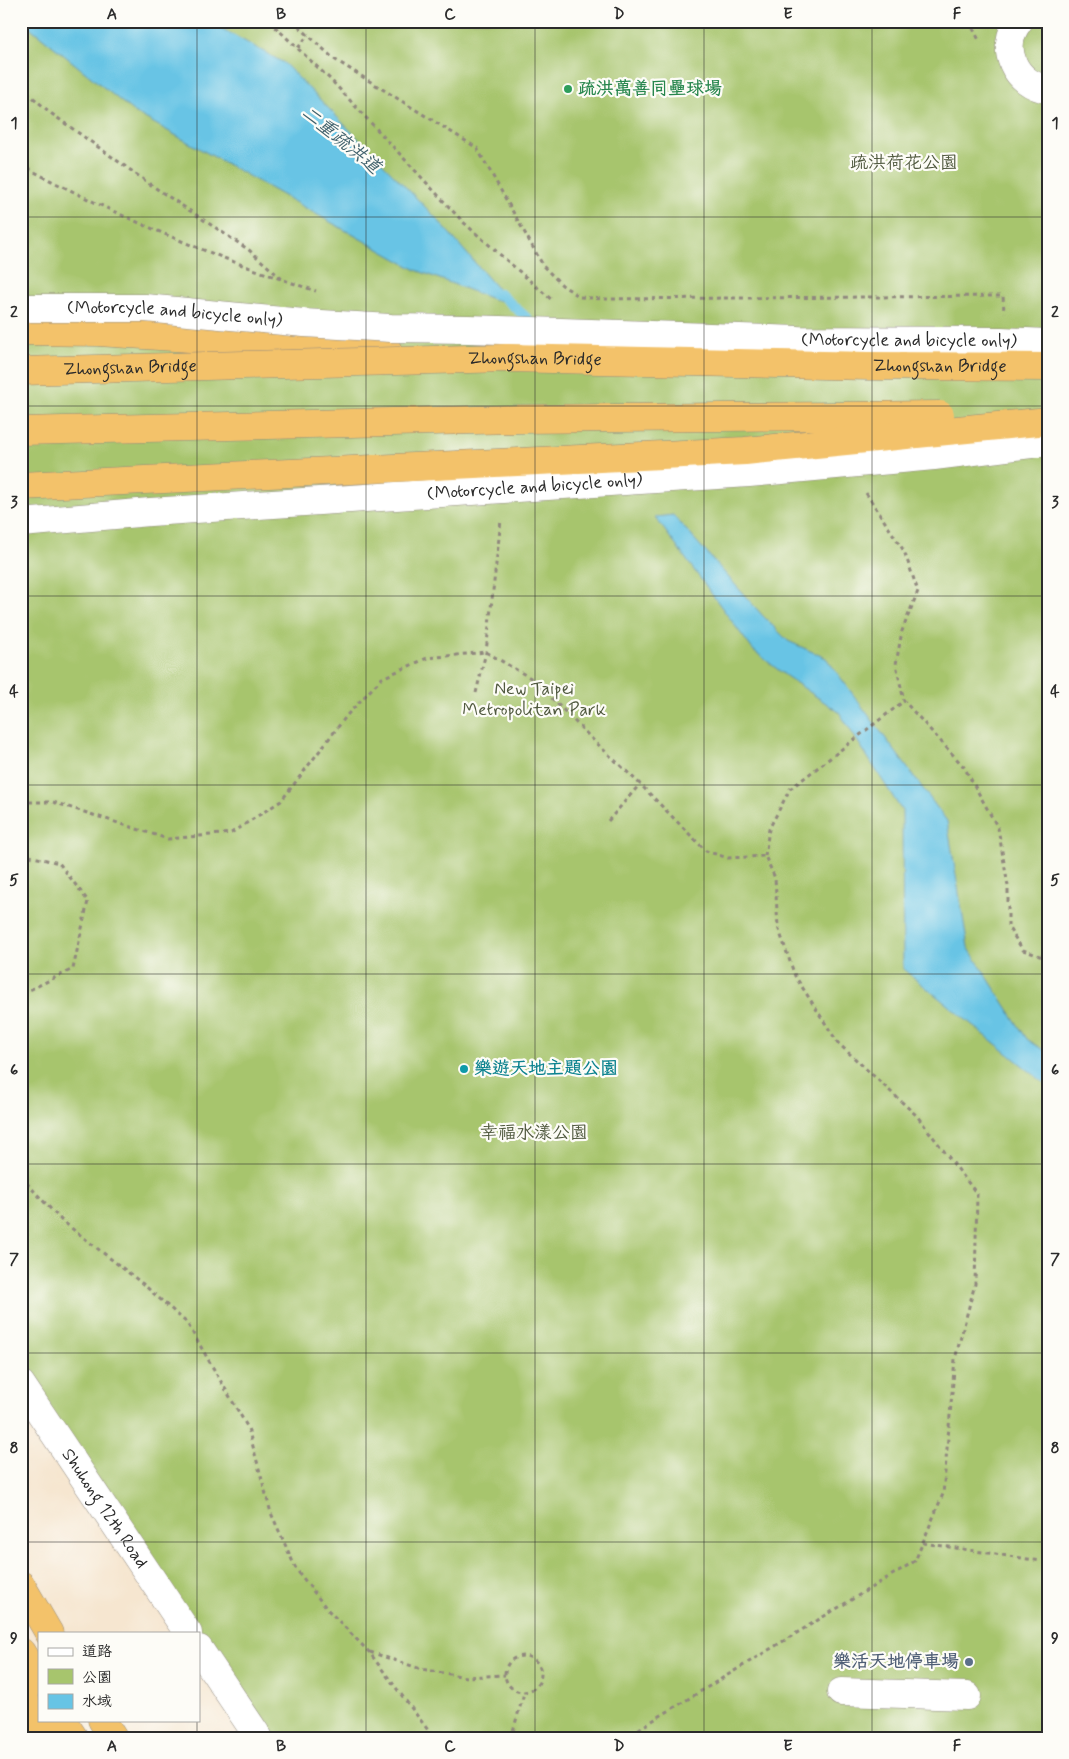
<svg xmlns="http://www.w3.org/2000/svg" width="1069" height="1759" viewBox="0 0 1069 1759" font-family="Mynerve,'LXGW WenKai TC',sans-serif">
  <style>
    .green { fill: #a7c56d; stroke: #69784c }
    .water { fill: #67c4e5; stroke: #497888 }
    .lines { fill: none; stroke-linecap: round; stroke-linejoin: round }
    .stream { stroke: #67c4e5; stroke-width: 10 }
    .minor-casing { stroke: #90887e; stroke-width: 29 }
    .highway-casing { stroke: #90887e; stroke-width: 29 }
    .path { stroke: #90887e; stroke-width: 3; stroke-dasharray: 4 4; stroke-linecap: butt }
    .minor { stroke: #fff; stroke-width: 28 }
    .highway { stroke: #f3c26a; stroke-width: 28 }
    .minor-bridge-casing { stroke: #90887e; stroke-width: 29; stroke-linecap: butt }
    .highway-bridge-casing { stroke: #90887e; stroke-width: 29; stroke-linecap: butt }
    .minor-bridge { stroke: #fff; stroke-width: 28 }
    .highway-bridge { stroke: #f3c26a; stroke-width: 28 }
    .grid { fill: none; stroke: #2b2b2b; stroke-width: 1; stroke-opacity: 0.55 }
    .leisure-dot { fill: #2e9e5b; stroke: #fdfcf7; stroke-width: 2 }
    .culture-dot { fill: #0f9aa8; stroke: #fdfcf7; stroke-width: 2 }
    .service-dot { fill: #5c6f8a; stroke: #fdfcf7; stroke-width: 2 }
    .labels { text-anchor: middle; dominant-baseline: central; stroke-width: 4.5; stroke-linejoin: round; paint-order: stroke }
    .leisure-label { font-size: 18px; font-weight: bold; fill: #27864d; stroke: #fdfcf7; text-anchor: start }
    .park-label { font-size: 18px; fill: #50593f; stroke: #fdfcf7 }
    .street-label { font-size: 18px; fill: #2b2b2b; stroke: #fdfcf7 }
    .culture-label { font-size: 18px; font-weight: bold; fill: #0d838f; stroke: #fdfcf7; text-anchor: start }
    .service-label { font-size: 18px; font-weight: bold; fill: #4e5e75; stroke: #fdfcf7; text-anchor: end }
    .water-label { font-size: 19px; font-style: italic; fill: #40616c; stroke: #fdfcf7 }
    .neatline { fill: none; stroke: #2b2b2b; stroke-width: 2 }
    .grid-label { font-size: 16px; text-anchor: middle; font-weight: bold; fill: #2b2b2b }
  </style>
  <rect width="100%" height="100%" fill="#fdfcf7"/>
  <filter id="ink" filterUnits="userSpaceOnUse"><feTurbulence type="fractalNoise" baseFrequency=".02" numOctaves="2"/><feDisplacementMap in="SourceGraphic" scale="10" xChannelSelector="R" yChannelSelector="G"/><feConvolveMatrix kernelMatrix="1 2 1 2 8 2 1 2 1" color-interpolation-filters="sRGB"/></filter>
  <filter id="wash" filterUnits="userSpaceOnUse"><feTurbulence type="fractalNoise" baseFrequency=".0096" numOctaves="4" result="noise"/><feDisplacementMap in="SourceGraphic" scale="20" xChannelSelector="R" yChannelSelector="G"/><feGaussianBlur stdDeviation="1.12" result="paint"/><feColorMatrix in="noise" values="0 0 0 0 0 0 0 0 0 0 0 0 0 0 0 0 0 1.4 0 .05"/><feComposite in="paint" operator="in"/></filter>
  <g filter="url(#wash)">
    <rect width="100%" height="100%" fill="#f6e6d0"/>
    <path class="green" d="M21,21h1027v1717h-795l-232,-360z"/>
    <path class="water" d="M22,21h186l76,42 153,156 72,83 -14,-2 -79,-30 -282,-158z
      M673,515l90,101 25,25 38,17 121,163 21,126 59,92 21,14v33l-145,-117 -1,-158 -63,-99 -53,-36 -33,-26 -98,-133z"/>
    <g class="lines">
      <path class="stream" d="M500,294l28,25"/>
    </g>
  </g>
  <g filter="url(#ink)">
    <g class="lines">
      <defs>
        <g id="minor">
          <path d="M1019,21c-21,27 -4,64 29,68"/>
          <path id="s1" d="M21,1384l167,249"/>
          <path d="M199,1649l60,89"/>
          <path d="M841,1692l126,4"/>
        </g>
        <path id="highway" d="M21,331l77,1 290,19
          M21,1585l28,48
          M21,1652l18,29
          M21,1695l29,43
          M62,1720l12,18
          M102,1720l11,18"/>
      </defs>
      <use href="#minor" class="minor-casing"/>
      <use href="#highway" class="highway-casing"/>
      <path class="path" d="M269,21l62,59 132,142 90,79
        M293,21l41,38 143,89 67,119 18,18 18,12 23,2 400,-3 1,17
        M969,21l10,19
        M298,48l10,-13
        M21,87l31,27 102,73 95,63 33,29
        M21,164c24,15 50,26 75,39 71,34 145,63 220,88
        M866,493l38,58 14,40 -16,40 -6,33 8,37 60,66 34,61 10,58v41l15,23 25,9
        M476,693l10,-41 15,-132
        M21,802h32l115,37 63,-6 50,-32 67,-87 34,-36 45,-20 59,-6 48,28 55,56 51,48 66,67 22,7 37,-2 10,22 3,49 17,49 43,67 79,73 60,78 -2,90 -20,75 -12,135 -28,67 -291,177
        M608,821l32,-37
        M21,854l38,9 29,38 -15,68 -52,25
        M765,856l4,-27 21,-40 114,-88
        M21,1177l40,43 82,64 44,39 61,105 23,85 25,56 31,40 42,43 65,86
        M923,1543l118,18
        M370,1652l51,17 45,8 39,-2
        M505 1674a18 18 0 1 1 36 0a18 18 0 1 1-36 0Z
        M511,1738l13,-45"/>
      <use href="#minor" class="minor"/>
      <use href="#highway" class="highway"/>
      <defs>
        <g id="minor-bridge">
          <path id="s2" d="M21,308h124l159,15 87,5 77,1 331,11 202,1 47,2"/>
          <path id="s3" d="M21,523l129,-11 599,-39 185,-17 114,-14"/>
        </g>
        <g id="highway-bridge">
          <path id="s4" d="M21,371l486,-13 361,8 180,1"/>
          <path d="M21,431l499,-12 420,-4"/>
          <path d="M21,486l724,-35 303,-30"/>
        </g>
      </defs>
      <use href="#minor-bridge" class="minor-bridge-casing"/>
      <use href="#highway-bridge" class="highway-bridge-casing"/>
      <use href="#minor-bridge" class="minor-bridge"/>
      <use href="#highway-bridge" class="highway-bridge"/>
    </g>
  </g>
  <path class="grid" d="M197,21v1612M366,21v1717M535,21v1717M704,21v1717M872,21v1717M21,217h1027M21,406h1027M21,596h1027M21,785h1027M21,974h1027M21,1164h1027M21,1353h1027M21,1542h1027M197,1720v18"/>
  <circle class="leisure-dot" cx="568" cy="89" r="5"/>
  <circle class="culture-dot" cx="464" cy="1069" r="5"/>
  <circle class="service-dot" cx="969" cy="1662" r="5"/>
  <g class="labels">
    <g class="leisure-label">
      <text x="578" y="89">疏洪萬善同壘球場</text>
    </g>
    <g class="park-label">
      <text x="904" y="163">疏洪荷花公園</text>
      <text x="534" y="689">New Taipei<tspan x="534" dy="21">Metropolitan Park</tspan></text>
      <text x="534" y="1133">幸福水漾公園</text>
    </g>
    <g class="street-label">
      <text stroke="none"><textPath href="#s2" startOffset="154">(Motorcycle and bicycle only)</textPath></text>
      <text stroke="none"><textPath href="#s2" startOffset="889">(Motorcycle and bicycle only)</textPath></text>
      <text stroke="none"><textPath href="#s4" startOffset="514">Zhongshan Bridge</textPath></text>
      <text stroke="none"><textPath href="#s4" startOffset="919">Zhongshan Bridge</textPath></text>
      <text stroke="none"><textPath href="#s4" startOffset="109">Zhongshan Bridge</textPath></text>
      <text stroke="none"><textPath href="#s3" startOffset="515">(Motorcycle and bicycle only)</textPath></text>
      <text stroke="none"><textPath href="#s1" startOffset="150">Shuhong 12th Road</textPath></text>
    </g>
    <g class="culture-label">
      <text x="474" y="1069">樂遊天地主題公園</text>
    </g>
    <g class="service-label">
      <text x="959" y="1662">樂活天地停車場</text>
    </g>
    <g class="water-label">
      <text transform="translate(341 140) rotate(39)">二重疏洪道</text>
    </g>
  </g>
  <rect width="1069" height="1759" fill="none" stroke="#fdfcf7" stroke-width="55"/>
  <rect x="38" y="1632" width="162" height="90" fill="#fdfcf7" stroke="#a9a8a5"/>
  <rect x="48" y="1648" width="25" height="8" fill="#ffffff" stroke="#a9a8a5"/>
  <text x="82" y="1656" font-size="15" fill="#2b2b2b">道路</text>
  <rect x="48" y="1669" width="25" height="15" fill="#a7c56d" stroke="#a9a8a5"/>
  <text x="82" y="1682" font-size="15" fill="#2b2b2b">公園</text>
  <rect x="48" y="1694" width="25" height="15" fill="#67c4e5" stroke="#a9a8a5"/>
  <text x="82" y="1706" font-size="15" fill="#2b2b2b">水域</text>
  <rect x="28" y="28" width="1014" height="1704" class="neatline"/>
  <g class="grid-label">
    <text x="112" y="19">A</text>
    <text x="281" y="19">B</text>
    <text x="450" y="19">C</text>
    <text x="619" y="19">D</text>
    <text x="788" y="19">E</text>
    <text x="957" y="19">F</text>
    <text x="14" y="128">1</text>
    <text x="1055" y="128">1</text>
    <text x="14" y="317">2</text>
    <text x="1055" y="317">2</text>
    <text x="14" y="507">3</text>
    <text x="1055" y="507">3</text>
    <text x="14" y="696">4</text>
    <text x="1055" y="696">4</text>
    <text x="14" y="885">5</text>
    <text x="1055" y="885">5</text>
    <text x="14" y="1075">6</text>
    <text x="1055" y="1075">6</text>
    <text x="14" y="1264">7</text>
    <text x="1055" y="1264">7</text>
    <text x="14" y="1453">8</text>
    <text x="1055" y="1453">8</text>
    <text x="14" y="1643">9</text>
    <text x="1055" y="1643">9</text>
    <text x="112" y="1751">A</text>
    <text x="281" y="1751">B</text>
    <text x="450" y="1751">C</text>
    <text x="619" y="1751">D</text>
    <text x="788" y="1751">E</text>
    <text x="957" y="1751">F</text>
  </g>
</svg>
